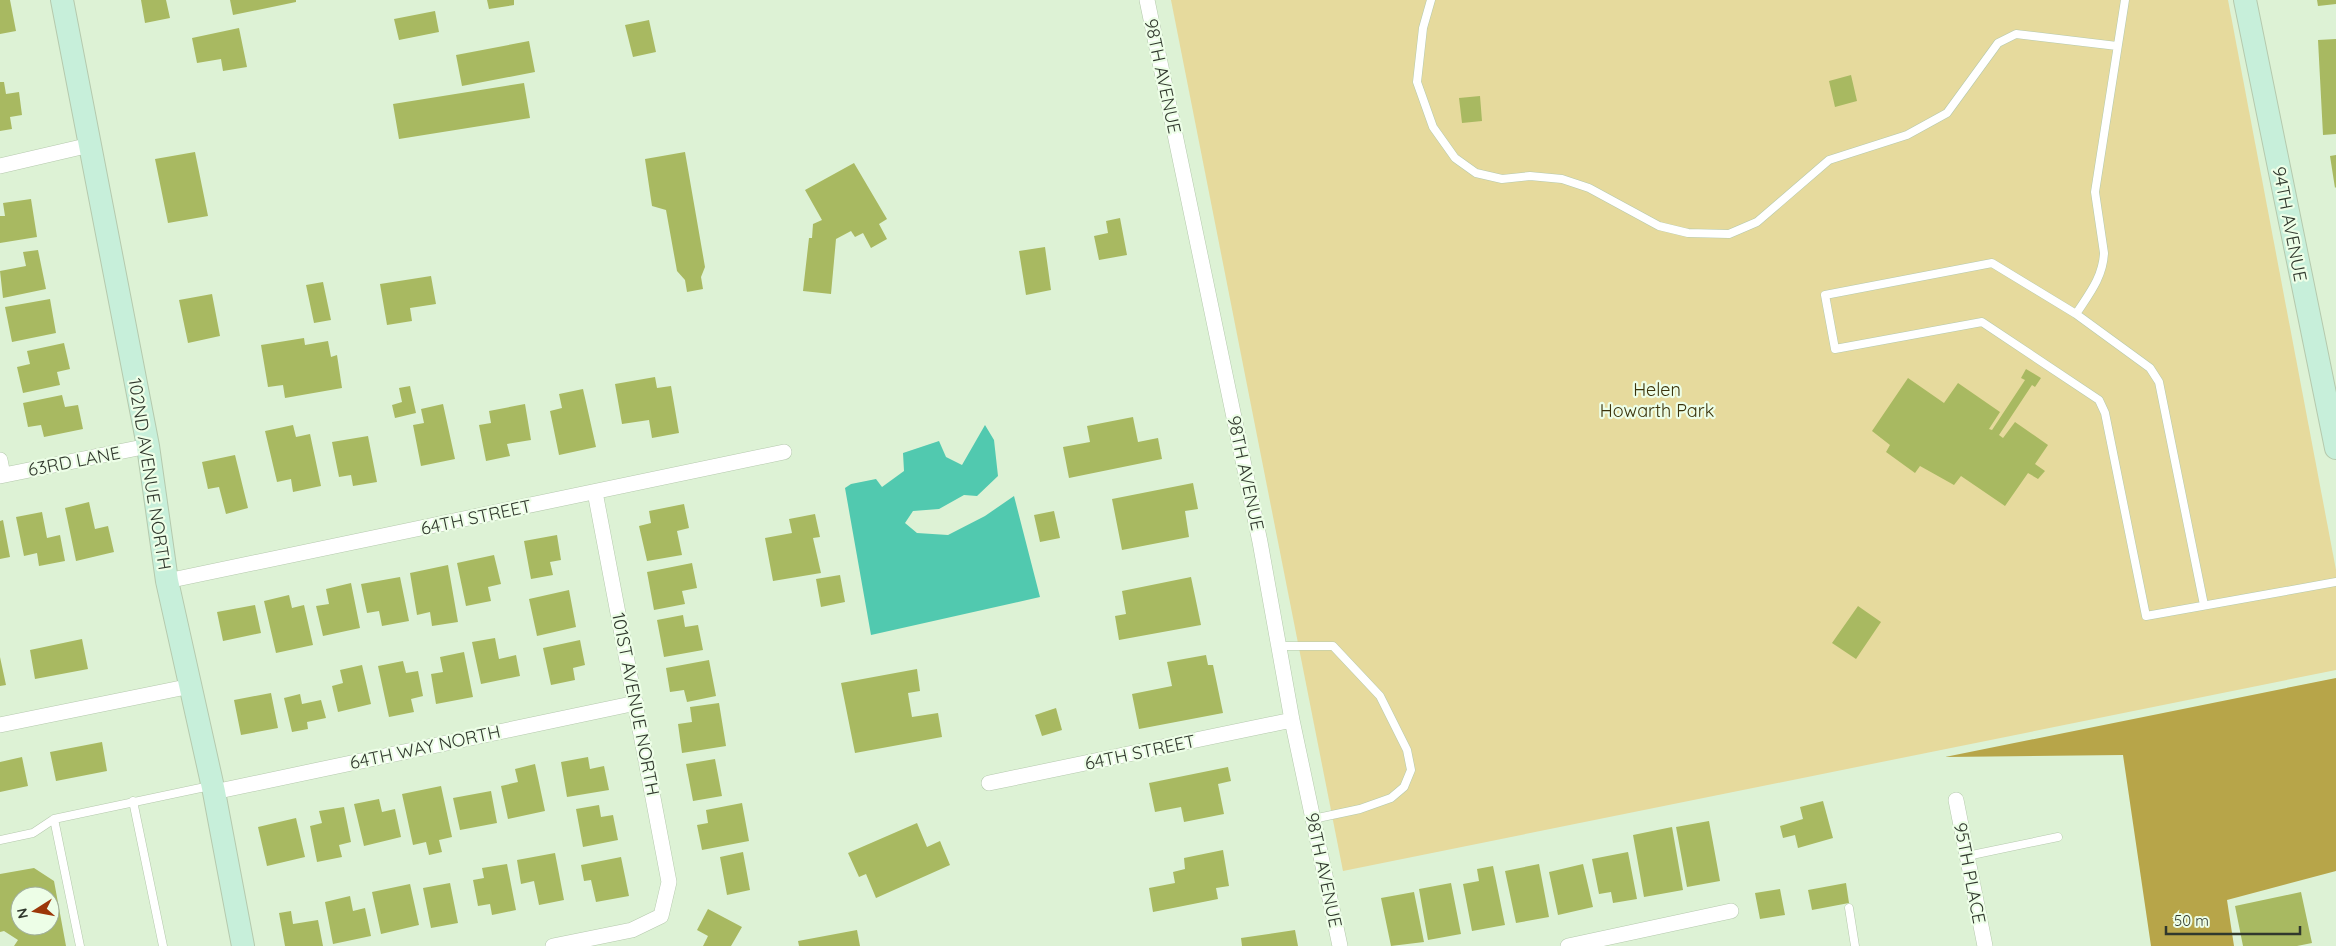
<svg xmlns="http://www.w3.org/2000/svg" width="2336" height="946" viewBox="0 0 2336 946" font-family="Quicksand,sans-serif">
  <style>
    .green { fill: #e6da9d }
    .forest { fill: #b7a549 }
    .water { fill: #51c9af }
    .building { fill: #a8b961; fill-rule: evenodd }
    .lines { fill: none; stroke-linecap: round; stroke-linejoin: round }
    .lane-casing { stroke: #b5c9ad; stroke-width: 9 }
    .street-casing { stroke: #b5c9ad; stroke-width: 16 }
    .secondary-casing { stroke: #b5c9ad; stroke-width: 24 }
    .lane { stroke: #fff; stroke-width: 8 }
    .street { stroke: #fff; stroke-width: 15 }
    .secondary { stroke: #c7efda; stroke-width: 22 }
    .labels { text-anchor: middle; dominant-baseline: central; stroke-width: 4.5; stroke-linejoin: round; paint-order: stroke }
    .street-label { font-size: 18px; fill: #30382d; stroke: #edfee7 }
    .park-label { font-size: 18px; fill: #3b330b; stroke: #edfee7 }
  </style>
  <rect width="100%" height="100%" fill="#ddf2d5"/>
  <path class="green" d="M1171,0h1057l108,570v100l-993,201z"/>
  <path class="forest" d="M2336,678v193l-109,29 7,46h-83l-28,-191 -178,2z"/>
  <path class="water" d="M985,425l9,15 4,36 -21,20 -13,-1 -25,14 -26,2 -8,12 12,10 31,2 37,-19 29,-20 26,101 -169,38 -26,-147 6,-4 25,-5 6,8 22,-16 -1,-18 36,-12 7,16 16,8z"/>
  <path class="building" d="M0,0h10l6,31 -16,3z
    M141,0h25l4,18 -25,5z
    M230,0h66v2l-63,13z
    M487,0h27v5l-25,4z
    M2317,0h19v4l-18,2z
    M435,11l4,21 -40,8 -5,-21z
    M649,20l7,32 -23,5 -8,-32z
    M239,28l8,39 -24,4 -2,-12 -24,4 -5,-25z
    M2336,39v95l-13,1 -5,-95z
    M529,41l6,31 -73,14 -6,-31z
    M1851,75l6,26 -22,6 -6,-26z
    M0,82h4l2,12 13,-2 3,23 -12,2 2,12 -12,2z
    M524,83l6,35 -131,21 -6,-35z
    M1480,96l2,25 -20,2 -3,-25z
    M195,152l13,64 -40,7 -13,-64z
    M685,152l20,115 -4,10 2,12 -16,3 -2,-12 -8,-9 -11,-61 -14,-4 -7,-47z
    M2336,155v32l-1,1 -5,-32z
    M854,163l33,56 -8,5 8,15 -16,9 -8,-15 -8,4 -4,-6 -15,8 -5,55 -28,-3 6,-53h3l1,-14 9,-4 -17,-30z
    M31,199l6,38 -37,6v-27h5l-2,-13z
    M1120,218l7,37 -28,5 -5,-24 14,-3 -2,-12z
    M1045,247l6,43 -25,5 -7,-44z
    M38,250l8,39 -43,9 -3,-27 26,-5 -3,-14z
    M431,276l5,28 -26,4 2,13 -25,4 -7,-41z
    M323,282l8,38 -17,3 -8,-38z
    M212,294l8,42 -32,7 -9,-43z
    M50,299l6,34 -44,9 -7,-35z
    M304,338l1,7 23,-4 3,16 6,-2 5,33 -57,10 -2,-13 -15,2 -7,-42z
    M64,343l6,26 -13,3 3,13 -37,8 -6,-26 13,-3 -3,-13z
    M2026,369l15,9 -6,9 -3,-2 -33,50 4,3 12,-16 33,23 -13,19 10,7 -7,8 -10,-6 -23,33 -44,-30 -7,9 -34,-19 -5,7 -29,-21 4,-7 -18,-14 36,-53 36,25 14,-20 42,29 -11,17 3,1 33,-50 -4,-2z
    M655,377l2,11 14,-2 8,47 -27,5 -3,-18 -27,4 -7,-40z
    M410,386l6,27 -21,5 -3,-13 10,-3 -3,-14z
    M583,389l13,58 -37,8 -9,-44 12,-3 -3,-14z
    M62,395l3,12 13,-2 5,24 -39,8 -3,-12 -13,2 -5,-24z
    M443,404l12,55 -34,7 -8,-41 11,-2 -3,-14z
    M525,404l6,36 -24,4 3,12 -24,5 -7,-36 12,-2 -2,-12z
    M1133,417l5,25 20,-4 4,21 -93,19 -6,-31 27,-5 -3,-16z
    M293,425l3,12 14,-3 11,52 -28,6 -2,-13 -14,3 -12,-51z
    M368,436l9,46 -24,4 -2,-11 -12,2 -7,-35z
    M235,455l13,53 -22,6 -7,-27 -11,2 -6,-27z
    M1193,483l5,26 -13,2 4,26 -67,13 -10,-51z
    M89,502l6,27 13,-3 6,26 -38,9 -11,-53z
    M684,504l5,24 -12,3 5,24 -35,6 -8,-35 12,-3 -2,-12z
    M1054,511l6,27 -20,4 -6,-27z
    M42,512l5,26 13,-3 5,26 -26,5 -2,-13 -13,3 -8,-39z
    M815,514l5,23 -7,1 8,35 -48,8 -8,-43 27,-5 -3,-14z
    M3,520l7,37 -10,2v-38z
    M557,535l4,25 -11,2 3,13 -22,4 -7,-38z
    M494,555l7,29 -13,3 3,14 -25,5 -9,-43z
    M692,563l5,25 -15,3 3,13 -31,6 -7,-38z
    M448,565l10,57 -26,4 -2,-14 -13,3 -7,-42z
    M840,575l5,27 -24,5 -5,-28z
    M400,577l9,44 -27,5 -3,-15 -12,2 -6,-29z
    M1191,577l10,48 -82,15 -4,-24 11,-2 -4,-23z
    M351,583l9,45 -37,8 -7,-30 13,-2 -3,-15z
    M569,590l7,37 -39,9 -8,-37z
    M289,595l3,13 12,-3 9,40 -37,8 -12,-52z
    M255,605l6,28 -38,8 -6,-29z
    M1858,606l23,16 -25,37 -24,-16z
    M683,615l2,12 13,-2 5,25 -39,7 -7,-37z
    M495,638l4,21 17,-4 4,21 -39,8 -9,-42z
    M82,639l6,30 -53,10 -5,-29z
    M580,640l5,25 -12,3 2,12 -24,5 -8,-37z
    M464,652l9,45 -37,7 -5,-30 12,-2 -3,-15z
    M1206,655l2,10h5l10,48 -84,16 -7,-35 40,-8 -5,-24z
    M0,657l6,28 -6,1z
    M709,660l7,36 -29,6 -3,-12 -14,2 -4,-24z
    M403,661l3,12 12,-2 5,25 -12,3 3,13 -25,5 -11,-51z
    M362,665l9,39 -33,8 -6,-26 11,-3 -3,-13z
    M917,669l3,22 -12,2 4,24 26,-4 4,24 -87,16 -14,-70z
    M271,693l7,35 -37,7 -7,-35z
    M300,694l2,10 19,-4 5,18 -19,4 1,7 -16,3 -8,-34z
    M719,703l7,43 -44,7 -4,-29 14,-2 -2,-15z
    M1056,708l6,22 -20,6 -7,-21z
    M102,742l5,29 -51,10 -6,-29z
    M22,757l6,29 -28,6v-30z
    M588,757l2,12 14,-3 5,24 -42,7 -6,-35z
    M715,759l7,37 -29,5 -7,-37z
    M535,764l10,47 -37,8 -7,-33 17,-4 -3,-13z
    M1228,767l3,14 -13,3 6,30 -40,8 -3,-15 -26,5 -6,-29z
    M441,786l11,51 -13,3 3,12 -13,3 -3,-13 -13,3 -11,-51z
    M491,791l6,32 -37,7 -7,-32z
    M379,799l3,13 13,-3 6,28 -37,9 -10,-42z
    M1823,801l10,37 -35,10 -3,-13 -12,3 -3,-12 23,-7 -3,-12z
    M742,803l7,38 -47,9 -5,-25 11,-2 -2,-13z
    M599,805l2,12 12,-2 5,25 -35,7 -7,-38z
    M344,807l7,35 -12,3 3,12 -25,5 -7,-36 12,-3 -3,-12z
    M296,818l9,39 -38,9 -9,-39z
    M1709,821l11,60 -33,6 -11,-60z
    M917,823l10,24 13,-6 10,24 -74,33 -10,-24 -7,3 -11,-24z
    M1672,827l11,63 -39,7 -11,-62z
    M1223,850l6,36 -13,2 2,11 -65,13 -4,-24 26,-5 -2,-11 12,-3 -1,-11z
    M743,852l7,38 -23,5 -7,-38z
    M1628,852l9,47 -24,4 -2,-11 -12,2 -7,-35z
    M555,853l9,47 -25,5 -5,-24 -13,3 -4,-24z
    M621,857l8,39 -33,6 -5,-22 -7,1 -3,-16z
    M507,864l9,46 -24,5 -2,-11 -12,2 -5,-26 11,-2 -2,-10z
    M1539,864l10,53 -33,6 -11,-52z
    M1583,864l10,43 -35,8 -9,-43z
    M1493,866l12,59 -33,6 -9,-47 16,-3 -2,-12z
    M34,868l20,13 12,65h-52l4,-6 -14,-9 -4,1v-58zM20,896h30v30h-30z
    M450,883l8,40 -27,5 -8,-40z
    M1451,883l10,51 -33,6 -9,-51z
    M1846,883l3,20 -37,7 -4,-20z
    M410,884l9,41 -38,9 -9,-42z
    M1780,889l5,26 -25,4 -5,-26z
    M1414,892l10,50 -33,4 -10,-48z
    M2301,892l11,51 -15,3h-54l-8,-40z
    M350,896l3,15 12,-3 6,28 -38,8 -8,-42z
    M708,909l34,18 -11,19h-28l5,-10 -11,-6z
    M291,911l2,13 25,-4 5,26h-38l-6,-33z
    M857,930l3,16h-61l-1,-5z
    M1295,930l3,16h-56l-1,-8z"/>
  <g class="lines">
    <defs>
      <path id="lane" d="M1431,0l-8,28 -6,54 16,45 22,31 21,15 26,6 28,-3 32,3 27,9 70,38 29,7 41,1 28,-12 72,-62 78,-25 40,-22 51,-70 18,-9 101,12
        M2125,0l-30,192 9,61c-1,24 -15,41 -28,61l74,54 9,14 45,223
        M2076,314l-84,-51 -167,32 10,54 147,-27 117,78 6,13 41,203 190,-34
        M1279,646h54l47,50 27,54 4,20 -7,17 -13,11 -31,11 -47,10
        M133,801l30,145
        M54,819l26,127
        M0,840l33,-7 21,-14 156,-33
        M1967,856l91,-19
        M1849,908l6,38"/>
      <path id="street" d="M1147,0l113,542 32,178 48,226
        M0,166l90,-21
        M0,460l3,15
        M0,476l148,-30
        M167,581l617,-129
        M0,725l191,-39
        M989,783l303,-63
        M214,792l422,-89
        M1956,800l29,146
        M553,946l79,-16 29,-14 8,-34 -74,-390
        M1568,946l163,-35"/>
      <path id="secondary" d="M62,0l86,446 19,135 47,211 29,154
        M2245,0l91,448"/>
    </defs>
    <use href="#lane" class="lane-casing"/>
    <use href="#street" class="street-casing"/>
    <use href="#secondary" class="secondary-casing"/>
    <use href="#lane" class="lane"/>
    <use href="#street" class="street"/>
    <use href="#secondary" class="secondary"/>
  </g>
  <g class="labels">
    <g class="street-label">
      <text transform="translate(1163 76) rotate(78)">98TH AVENUE</text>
      <text transform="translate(2290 224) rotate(79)">94TH AVENUE</text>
      <text transform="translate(74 461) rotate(-11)">63RD LANE</text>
      <text transform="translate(1246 473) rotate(78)">98TH AVENUE</text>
      <text transform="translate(150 474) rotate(81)">102ND AVENUE NORTH</text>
      <text transform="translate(476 517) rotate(-12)">64TH STREET</text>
      <text transform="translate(636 704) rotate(79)">101ST AVENUE NORTH</text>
      <text transform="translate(425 747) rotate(-12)">64TH WAY NORTH</text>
      <text transform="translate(1140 752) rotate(-12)">64TH STREET</text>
      <text transform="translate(1324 870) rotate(78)">98TH AVENUE</text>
      <text transform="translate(1970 873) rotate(79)">95TH PLACE</text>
    </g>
    <g class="park-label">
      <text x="1657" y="389">Helen<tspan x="1657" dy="21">Howarth Park</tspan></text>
    </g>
  </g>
  <g transform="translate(35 911) rotate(259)"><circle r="24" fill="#edfee7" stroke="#a1af9d"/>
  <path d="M0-4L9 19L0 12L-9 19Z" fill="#9c3709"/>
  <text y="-8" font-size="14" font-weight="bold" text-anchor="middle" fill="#30382d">N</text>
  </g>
  <path d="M2166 926v8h134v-8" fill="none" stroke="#30382d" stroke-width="2.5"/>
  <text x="2174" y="926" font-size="15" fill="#30382d" stroke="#edfee7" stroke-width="4" paint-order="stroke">50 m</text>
</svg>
